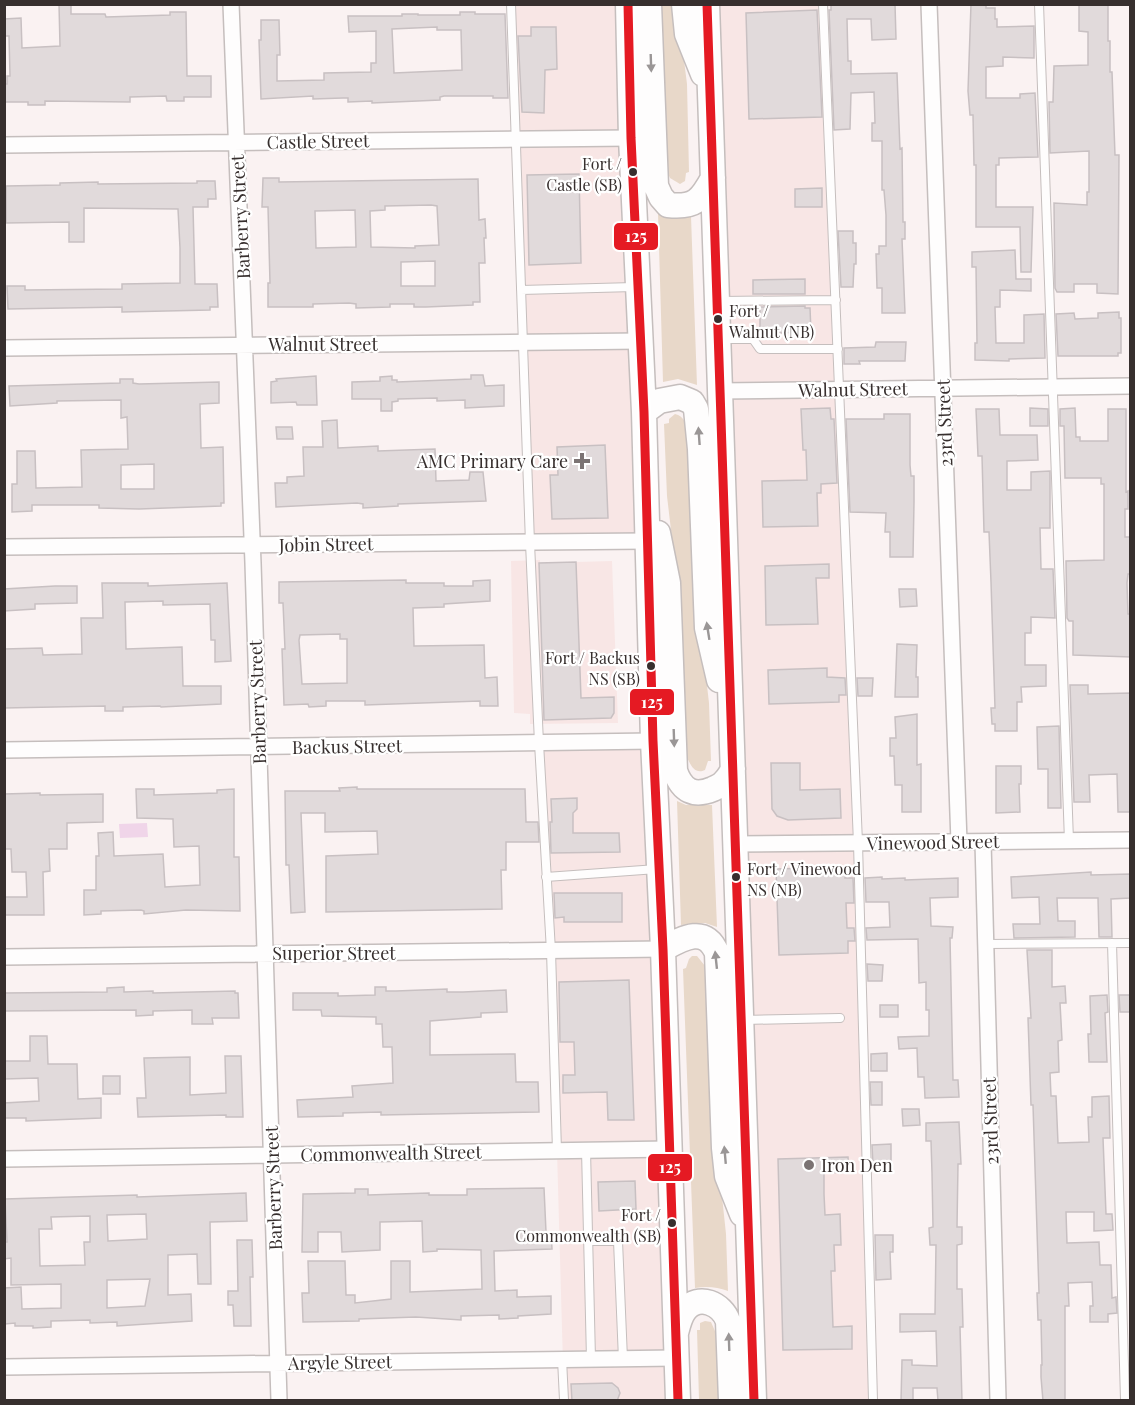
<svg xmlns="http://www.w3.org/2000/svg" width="1135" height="1405" viewBox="0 0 1135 1405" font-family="'Playfair Display',serif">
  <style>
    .built { fill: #f8e6e5 }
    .green { fill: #e8d8c9 }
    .water { fill: #f0d5e9 }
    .building { fill: #e1dadb; stroke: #c8c0c2; stroke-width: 1.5; fill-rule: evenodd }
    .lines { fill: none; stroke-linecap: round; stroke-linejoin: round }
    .service-casing { stroke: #c5bebd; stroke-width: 10 }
    .minor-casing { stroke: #c5bebd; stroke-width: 18 }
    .primary-casing { stroke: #c5bebd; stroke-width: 27 }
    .service { stroke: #fefdfd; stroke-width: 8 }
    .minor { stroke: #fefdfd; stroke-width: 15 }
    .primary { stroke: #fefdfd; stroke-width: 24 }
    .bus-1-casing { stroke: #fff; stroke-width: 14 }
    .bus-1 { stroke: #e51a23; stroke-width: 9 }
    .oneway { fill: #9a9696 }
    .bus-dot { fill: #372f2e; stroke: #fff; stroke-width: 2 }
    .poi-dot { fill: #7b7373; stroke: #fff; stroke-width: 2 }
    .labels { text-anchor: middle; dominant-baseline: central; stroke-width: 4.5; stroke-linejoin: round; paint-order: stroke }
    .bus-label { font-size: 16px; fill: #372f2e; stroke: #fff; text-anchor: end }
    .street-label { font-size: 18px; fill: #372f2e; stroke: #fff }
    .poi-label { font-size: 18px; fill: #372f2e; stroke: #fff; text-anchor: end }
    .line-badge { stroke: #fff; stroke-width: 2 }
    .badge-label { font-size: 16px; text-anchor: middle; font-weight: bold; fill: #fff }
  </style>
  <rect width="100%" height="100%" fill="#faf2f2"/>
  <path class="built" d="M511,5h117l19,536 -117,2z
    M706,5h117l17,384 33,1011h-119z
    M540,560v3l72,-2 6,162 -88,1v-10l-16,-1 -3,-152z
    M653,741l25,659h-114l-7,-249 -18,-408z"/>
  <path class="green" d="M656,5h21l10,79 2,88 -3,1 -1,8 -5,3 -10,-6 -4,-9z
    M658,213l17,6 16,-3 6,169 -19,-6 -15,3z
    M675,414c9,2 11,10 14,17l10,185 10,87 2,58h-3l-3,9c-12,6 -17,-10 -20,-19l-8,-170 -10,-85 -3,-72 5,-1v-4z
    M677,801l9,4h26l5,122 -12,-4 -24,2z
    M692,956h5l8,10 2,8 11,185 8,75 2,57c-11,-4 -21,-5 -33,-3l-12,-319 3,-1 3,-9z
    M705,1321l6,1 7,16 6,62h-25l-2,-70h3v-7z"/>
  <path class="water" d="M147,823l1,14 -28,1 -1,-14z"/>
  <path class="building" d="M59,4h12v10h34l1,3 64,-2v-3h16l1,64h24v21h-27v4h-17l-1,-5 -36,1v5l-85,-1v4h-17v-3h-24v-18h3v-8h3l-1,-40h-4l-1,-17 17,-1 1,30 38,-2z
    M831,4h64l1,35 -24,1 -1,-21h-24l1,42h3v13l46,-1 3,76 2,-1 1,74h2v17h-3l3,74h-23v-25h-5l-1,-34h3v-8h7v-31l-2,-25h-2v-49h-10v-18h3l-1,-31 -23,1 -1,36 -16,1 -5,-120h2z
    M971,4h15v4h9v11h2v8l37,-1v32l-31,-1v9l-17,1v31h34v-4l15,-1 3,64 -39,1v7h-3v42h37l-2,65h-10l-1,-45h-44v-62h-2l-1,-50h-3l-2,-24z
    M1079,5h29v36h2v31h2l3,83h4l-1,139 -21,-1v-9h-23v8h-17l-2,-4 -1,-85 33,2v-13h2v-41l-39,2 -1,-51h4l1,-36 34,-1v-33l-9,-1z
    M817,10l5,107 -73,2 -3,-106z
    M460,12h15v2h30l3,84h-15v-2h-49l-4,1v3l-68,3v-2l-24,1v-4h-5l-30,1v-3l-52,3 -2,-59h2v-20h18l1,35h-3v26l47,-1v-7l47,-1v-9h5v-32l-27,1 -1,-16h54v-2h16v1h42zM437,27v3h24l1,40 -68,3 -2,-44z
    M531,27h25l1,42 -12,1 -1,43 -22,-1 -4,-76h13z
    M579,174l2,89 -52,2 -2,-90z
    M263,178h16v4l199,-3 1,41 6,-1 1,19h-2l1,25h-6l1,39h-7v3l-47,2h-12v-3h-24v3l-34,1v-4l-7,-1 -36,1v3h-45v-24h2l-2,-76h-6zM431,205l6,1 2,39 -24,1v2l-44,-1 -1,-36 15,-1v-4zM355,210l1,37 -40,1 -1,-37zM435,261v25h-34v-24z
    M197,181h18l1,18h-8v8h-15l2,77h22l1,23h-8v3l-88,2v-5l-114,2 -1,-23h18v4l97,-1v-5l58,-1v-35l-2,-39 -94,-1v34h-15v-20l-63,1v-37l54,-1v-2l38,-1v2l99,-1z
    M822,188v19h-27v-18z
    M838,231h15v12h3v21h-2l-1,23h-12z
    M1015,250l1,29h15v12l-31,-1v17h-5l1,36h28v-28l20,-1 1,44 -36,1v2l-34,-1v-17h2l-1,-76h-4v-15z
    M805,279v15h-52v-14z
    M805,306v2h5l1,24 -33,1v4l-18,1v-31z
    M1119,312v6h2v35h-3v3h-60l-2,-42 18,-1 1,6 23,-1v-5z
    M876,342h30l-1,19h-46l1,3h-16v-16l31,-1z
    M471,375h12l2,11 19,-1v21l-39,2v-8l-28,1v-3l-39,1v2l-6,1v9h-11v-12h-29v-17l28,-1v-4l12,-1v4h5v2l74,-3z
    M316,376l1,29h-20l-1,-3 -25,1v-21l6,-1 -1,-2z
    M120,379h13v4l6,1 80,-2v21l-19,1 1,44 22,-1 1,56h-3v3l-82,3 -40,-1v-3h-67v6l-20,1v-28h5v-33h18l1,37 46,-1 -1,-37 47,-1 -1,-32 -6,1v-18l-64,1v2l-47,3 -1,-20 111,-3zM154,464v25h-33v-24z
    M830,408l1,11h3l3,64 -16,1v9h-4l1,33 -55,1 -1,-46 45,-1 -1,-30h-3l-2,-41z
    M1030,408l18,1v17h-18z
    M1075,408l1,29h4v4h28v-32h18v83l2,-1v18h-3v28h6v37h-3l-1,9 1,31h2l1,2v41l-58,-2v-34h-4l-2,-3 -1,-57 38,-1v-76h-3v-6h-36l-1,-52h-4v-17z
    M976,409h23l1,26h37l1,25 -31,1v29h24v-18l19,-1v57h-10l1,41h12l2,49 -24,-1v16h-6v32h21v21l-25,1 1,15h-5v29h-22v-7h-3l-1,-16h4l-4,-126 -2,-50h-5l-2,-76h-4z
    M884,414h26v51l1,11h3v26l-1,55h-23v-25h-5l1,-19 -36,-1 -4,-93h38z
    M337,420l1,28 40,-2v5l57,-2 1,32 33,-1 1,-8h13l3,29 -88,3v2l-35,2v-4l-6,-1 -81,4 -1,-24h12v-6l17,-1 -1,-29h20l-1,-26z
    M276,427h16l1,12h-16z
    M605,445l3,73 -56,1 -2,-44h8l-1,-28z
    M576,562l5,136 33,-1v16l-3,5 -67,2 -5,-157z
    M829,564v14h-13l2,46 -52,1 -1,-59z
    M406,580v3h38v3h29v-5l17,-1v21l-46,3v3l-31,1 1,38 70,-1 1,33 12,-1 1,29h-18v-5l-115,4v-4h-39v5l-17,1 -1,-3 -24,1 -2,-56h3l-2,-46h-4v-21zM340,634v5h7v44l-45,1 -3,-44 1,-5z
    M102,583h46v3l79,-3 4,78 -16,1v-22h-4l-1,-36 -47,1v-4l-38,1 1,47 56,-2 1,39h38v18l-60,3 -1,-1 -37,1v4h-18v-5l-101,2v-59l38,-1 1,7 39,-1 -1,-36h22z
    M55,586h22v17l-42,1v5l-31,2v-22z
    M899,589h17l1,17 -17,1z
    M897,644l20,1 -1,32h2v20h-23z
    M827,668v9l18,1 1,17h-7v7l-70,2 -1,-34z
    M857,678h16l-1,18h-14z
    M1070,685h18v9l43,-1v119h-13l-1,-38 -28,1 1,27h-16z
    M917,714v51l4,-1v48h-19v-27h-7l-1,-29h-4v-18h6l-1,-21z
    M1059,726l2,82h-13v-39h-10l-1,-42z
    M771,763h29v27l40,-1 1,29 -53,2 -11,-4 -5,-7z
    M996,766h25v18h-2l1,28 -24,1z
    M357,787v2h168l1,33h12l1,20h-33v28h-5l1,39 -176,3v-56l52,-2 -1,-23 -52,1v-19h-24l4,99 -14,1 -2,-48h-3l-1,-74h55l-1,-3z
    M136,789h18v6l63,-2v-3l17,-1v68h5l1,54 -54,-1 -42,4v-3l-3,-1 -40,1v3l-17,1v-25h12v-34h3l-1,-23 15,-1 1,24 49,-2 2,33 35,-2 -1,-39 -25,1 -1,-28 -36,-1z
    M40,793v2l63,-1v28l-36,1v26h-18l1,22 -7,1 1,43h-40v-18h23l-1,-25h-14l-1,-23h-6l-1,-55z
    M577,798v11l-4,4v20h46l1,19 -69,1 -1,-31h2l-1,-23z
    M845,867v11h8l1,25h-8l1,25h7l1,13h-7v12l-69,2 -3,-86z
    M1091,872v3l39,-1v24l-19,1 1,38h-13l-1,-39h-41l1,23h17v16l-61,1 -1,-14h27l-1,-27 -27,1 -1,-21z
    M882,877v2l23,-1v2l53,-2v19l-28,1 1,28 22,1 -1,11h-2l3,142h5l1,17 -34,1 -1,-21h-6l-1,-29 -18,1 -1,-12 31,-1v-26h-3v-28l-7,1 -1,-44 -51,1 -1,-12 24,-1 -1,-25h-23l-1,-24z
    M554,893h68v29h-58v-5l-9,1z
    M1027,950h25v37l13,-1 1,17h-6l2,37 -4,1 1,31 -9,1 1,23h5l2,47 31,-1 -1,-25h4v-20l17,-1 1,42h-7l3,76h6l1,16 -19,1v-19h-28l1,31 32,-1 1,23h11l1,33 4,-1 1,16 -9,1v8h-18v-16h3l-1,-24 -24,1 1,23h-4v95h-22l-2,-24v-12h1l-1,-45h-3l-1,-27h2l-6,-188h-2l-3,-87h3z
    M867,964l16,1 -1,16h-14z
    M629,980l5,140h-26l-1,-28 -44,1v-18h12l-1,-33h-14l-1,-60z
    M124,987v5l29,-1v2l82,-2v2h3l1,25h-27l1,6h-21v-14l-39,1v4l-17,1v-6l-132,1v-18l103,-1v-4z
    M375,987h11v4h10l51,-2v3h16l43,-2 1,22 -26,1v4l-51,4v34l85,-1 1,28h22l1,30 -158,3v-3l-38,1v3l-45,1 -1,-17 56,-3 -1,-11 41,-3 -1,-36h-9l-1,-23h-6v-7l-54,-1 -1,-6h-28v-17h45v3l37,-1z
    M1107,995l1,17 -3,1 2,49h-18l-1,-28h3l-1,-38z
    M1119,995h12v17h-11z
    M880,1005h18v12h-18z
    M30,1036h17l1,28h29l1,35 23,-1v20l-75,3v-3h-22v-15l35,-2 -1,-23 -34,1v-18h26z
    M887,1053v18h-16v-17z
    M225,1056h16l2,61h-17v-2l-88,2 -1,-19h9l-2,-40 46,-1v38l36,-2z
    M103,1076h17v18h-17z
    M870,1082h12v23h-11z
    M902,1109h17l1,16 -17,1z
    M959,1122l2,42h-3l-1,63h5v17l-5,1v44h5l1,38h-3l2,74h-24l-1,-13h-24v13h-12l1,-41h10v5l25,1 -1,-35 -36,1v-18h35l1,-69h-6l-1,-17 4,-1 -1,-54 -1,-32h-5v-18z
    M891,1144v20l-18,1 -1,-20z
    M848,1157l1,15 -25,1v21l1,21 15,-1 1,31h-7l1,26h-4l2,56 19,-1v23l-69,1 -5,-191z
    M635,1181l1,28 -37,2 -1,-29z
    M544,1188l2,44h5l1,17 -58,2 1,40 22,-1v7l34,-1v18l-33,2v2l-19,1v-4l-38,1v4l-45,-3 -57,2v2l-56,1 -1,-29h7l-1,-32h37l1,34h9v8l36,-4v-38h19v31l72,-3 -1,-39 -44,-1v2l-14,1 -1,-31 -42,1v28l-38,2 -1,-20h-23v20h-16l1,-58 52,-1v-4h13v6l61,-2v2h38v-6z
    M246,1193l1,28 -37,1 1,62h-13l-1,-30 -29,1v40l23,-1 1,27 -75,5v-4l-27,1v-3l-39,1v6l-18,1v-2h-18v-3l-10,1 -1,-36 17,-1 1,22 39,-1v-24l-50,1v-27l-7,1v-17h3l-2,-43 132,-4v2zM146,1214l1,25 -39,2 -1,-26zM90,1216v26h-6l1,23 -45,1 -1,-37h13l-1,-12zM150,1279l-5,27 -38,2v-28z
    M875,1235h18v17h-3l1,27 -15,1z
    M237,1240h15l1,37h-3l1,49h-17l-1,-21h-5v-14h10z
    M612,1383l6,5 2,5 -3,8h-45l-1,-17z"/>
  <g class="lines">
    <defs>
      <path id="service" d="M511,4l19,539 9,200 12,208 6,200
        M823,4l35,839 15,557
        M1039,4l30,837
        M521,290l113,-3
        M720,301l116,-1
        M723,339h30l7,10h78
        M546,877l111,-8
        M1112,943l13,457
        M986,944l144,-1
        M744,1020l96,-2
        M586,1150l5,209
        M588,1241h30l5,118
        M562,1359l2,41"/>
      <path id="minor" d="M231,4l22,559 26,837
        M929,4l30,838
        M4,145l627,-7
        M4,348l637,-7
        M720,391l410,-5
        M4,547l643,-6
        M4,750l649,-9
        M983,842l15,558
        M736,844l394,-4
        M4,957l659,-8
        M4,1159l665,-10
        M4,1367l672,-9"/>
      <path id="primary" d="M628,4l3,134 13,274 9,329 10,208 15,451
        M649,4l7,182 5,11 7,8c27,3 33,-5 45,-27
        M684,4l3,30 16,40
        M707,4l47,1396
        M644,412l15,-11 21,-4 12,5 4,7 4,40 7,179 12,52
        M658,533l10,50 7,188c7,20 19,26 38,18 4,-2 9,-4 12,-8 3,-3 6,-8 8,-12
        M663,949c20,-11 42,-24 54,4l7,195 3,28 15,38
        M676,1333c2,-8 4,-17 9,-23 14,-17 37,-6 43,11l3,79"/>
    </defs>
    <use href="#service" class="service-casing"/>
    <use href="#minor" class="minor-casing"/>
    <use href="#primary" class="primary-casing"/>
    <use href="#service" class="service"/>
    <use href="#minor" class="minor"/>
    <use href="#primary" class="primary"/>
    <defs>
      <path id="bus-1" d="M628,4l3,134 13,274 9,329 10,208 15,451
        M707,4l47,1396"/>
    </defs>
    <use href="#bus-1" class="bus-1-casing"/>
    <use href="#bus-1" class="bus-1"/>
  </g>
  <defs><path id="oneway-solid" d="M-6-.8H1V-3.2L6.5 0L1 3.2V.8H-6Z" transform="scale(1.5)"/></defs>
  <g class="oneway">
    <use href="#oneway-solid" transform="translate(651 63) rotate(88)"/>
    <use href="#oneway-solid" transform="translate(699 436) rotate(-94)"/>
    <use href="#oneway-solid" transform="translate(708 631) rotate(-99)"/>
    <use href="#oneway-solid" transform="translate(674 738) rotate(88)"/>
    <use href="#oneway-solid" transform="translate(716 960) rotate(-96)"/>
    <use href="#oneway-solid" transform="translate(725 1155) rotate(-95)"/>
    <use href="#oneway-solid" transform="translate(729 1342) rotate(-92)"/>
  </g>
  <g class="bus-dot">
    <circle cx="633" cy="172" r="5"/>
    <circle cx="718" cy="319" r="5"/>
    <circle cx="651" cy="666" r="5"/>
    <circle cx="736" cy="877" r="5"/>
    <circle cx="672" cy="1223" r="5"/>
  </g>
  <g class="poi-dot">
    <path d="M579 452h6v6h6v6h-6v6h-6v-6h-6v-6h6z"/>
    <circle cx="809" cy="1165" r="6"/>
  </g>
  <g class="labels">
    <g class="bus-label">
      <text x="622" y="163">Fort /<tspan x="622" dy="21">Castle (SB)</tspan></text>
      <text x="729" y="310" text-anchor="start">Fort /<tspan x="729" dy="21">Walnut (NB)</tspan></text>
      <text x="640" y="657">Fort / Backus<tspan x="640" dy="21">NS (SB)</tspan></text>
      <text x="747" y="868" text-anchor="start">Fort / Vinewood<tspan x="747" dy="21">NS (NB)</tspan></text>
      <text x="661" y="1214">Fort /<tspan x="661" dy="21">Commonwealth (SB)</tspan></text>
    </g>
    <g class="street-label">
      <text transform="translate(318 141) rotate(-1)">Castle Street</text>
      <text transform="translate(240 217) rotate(-93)">Barberry Street</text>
      <text x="323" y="344">Walnut Street</text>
      <text transform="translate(853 389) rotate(-1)">Walnut Street</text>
      <text transform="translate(944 423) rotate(-92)">23rd Street</text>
      <text transform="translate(326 544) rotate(-1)">Jobin Street</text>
      <text transform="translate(257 702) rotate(-92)">Barberry Street</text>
      <text transform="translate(347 746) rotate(-1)">Backus Street</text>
      <text transform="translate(933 842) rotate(-1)">Vinewood Street</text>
      <text x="334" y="953">Superior Street</text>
      <text transform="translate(990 1121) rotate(-92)">23rd Street</text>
      <text transform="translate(391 1153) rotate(-1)">Commonwealth Street</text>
      <text transform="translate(273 1188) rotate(-92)">Barberry Street</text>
      <text transform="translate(340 1362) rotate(-1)">Argyle Street</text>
    </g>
    <g class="poi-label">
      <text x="568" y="461">AMC Primary Care</text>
      <text x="821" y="1165" text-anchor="start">Iron Den</text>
    </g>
  </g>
  <g class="line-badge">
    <rect x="613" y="222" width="46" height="29" rx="6" fill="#e51a23"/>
    <rect x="629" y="688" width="46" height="28" rx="6" fill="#e51a23"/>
    <rect x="647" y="1153" width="46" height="29" rx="6" fill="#e51a23"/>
  </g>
  <g class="badge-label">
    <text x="636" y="242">125</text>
    <text x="652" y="708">125</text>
    <text x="670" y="1173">125</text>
  </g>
  <rect width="1135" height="1405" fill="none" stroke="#372f2e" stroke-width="12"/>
</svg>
